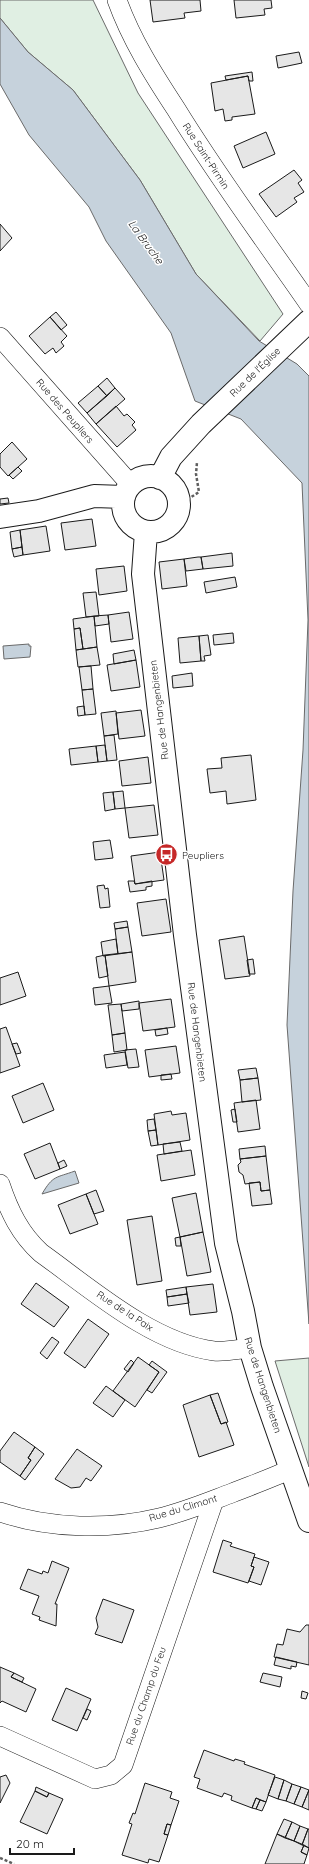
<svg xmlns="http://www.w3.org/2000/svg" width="309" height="1864" viewBox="0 0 309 1864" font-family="Quicksand,sans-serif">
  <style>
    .green { fill: #e0efe3; stroke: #6a6a6a }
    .water { fill: #c6d2dc; stroke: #6a6a6a }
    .building { fill: #e6e6e6; stroke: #1a1a1a }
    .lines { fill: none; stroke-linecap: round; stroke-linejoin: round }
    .street-casing { stroke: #1a1a1a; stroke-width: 20 }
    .secondary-casing { stroke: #1a1a1a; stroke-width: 24 }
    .path { stroke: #5f5f5f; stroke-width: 2.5; stroke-dasharray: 3 2; stroke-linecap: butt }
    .street { stroke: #fff; stroke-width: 19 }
    .secondary { stroke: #fff; stroke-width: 22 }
    .labels { text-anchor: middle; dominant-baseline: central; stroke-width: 3; stroke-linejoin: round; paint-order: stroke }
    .street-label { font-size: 10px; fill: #1a1a1a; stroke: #fff }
    .poi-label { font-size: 10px; fill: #1a1a1a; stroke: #fff; text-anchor: start }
    .water-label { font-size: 11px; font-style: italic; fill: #1a1a1a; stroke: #fff }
  </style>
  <rect width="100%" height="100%" fill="#fff"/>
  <path class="green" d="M0,0h93l45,93 145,221 -23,27 -64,-67 -56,-94 -67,-90 -45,-38 -28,-34z
    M309,1358v109l-34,-106z"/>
  <path class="water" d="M0,18l28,34 45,38 67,90 56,94 63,67 38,23 12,12v948l-22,-299 6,-134 10,-141 5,-130 -6,-137 -61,-64 -46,-18 -24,-68 -65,-92 -17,-34 -60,-72 -29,-51z
    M29,644v2h2l-1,11 -26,2 -1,-13z
    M75,1171l4,12 -37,11c11,-19 14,-16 33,-23z"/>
  <path class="building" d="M150,0h50l1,11 -17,2 1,5 -32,4z
    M234,0h37l1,8 -8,1 1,6 -29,3z
    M299,52l3,11 -24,5 -2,-12z
    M252,72l1,9h-4l-1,-5 -22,4 -1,-4z
    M248,76l7,38 -23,3v3l-7,1 -2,-12 -8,2 -4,-28z
    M266,132l9,22 -32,14 -9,-22z
    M294,170l8,10 -4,3 6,9 -10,6 3,4 -21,15 -17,-23z
    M0,224l12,14 -12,13z
    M56,312l11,13 -6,5 -11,-13z
    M50,317l17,19 -6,6 3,4 -8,7 -3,-5 -8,6 -16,-18z
    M107,378l8,10 -8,8 -9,-10z
    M98,386l9,10 -20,17 -9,-10z
    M115,388l10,11 -29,25 -9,-11z
    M116,406l8,10 3,-2 8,8 -3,3 4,5 -19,17 -21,-23z
    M12,442l15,17 -19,17 -8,-9v-13z
    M18,467l4,4 -9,8 -4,-4z
    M8,498l1,5 -9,1v-5z
    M92,519l4,27 -31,4 -4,-27z
    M46,526l4,25 -27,4 -3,-25z
    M20,530l2,17 -10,2 -2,-17z
    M22,547l1,8 -9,2 -2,-8z
    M232,553l1,13 -30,3 -2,-12z
    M198,557h3l2,12 -17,2 -2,-12z
    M184,559l3,27 -25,3 -3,-27z
    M124,566l3,25 -28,4 -3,-26z
    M235,577l2,10 -31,6 -2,-11z
    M96,592l3,24 -13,1 -3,-24z
    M129,612l4,27 -22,3 -3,-27z
    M108,615l1,9 -14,2 -1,-10z
    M94,616l3,31 -14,2 -3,-21 -6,1 -1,-10z
    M80,628l3,21 -7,1 -2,-21z
    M233,633l1,10 -20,2 -1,-10z
    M208,635l3,20 -7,1 1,5h-4l-2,-25z
    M199,636l2,25 -21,2 -2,-25z
    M97,647l3,18 -22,2 -2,-17z
    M134,650l2,10 -22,4 -1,-10z
    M136,660l4,27 -29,4 -4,-26z
    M91,666l2,23 -11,1 -3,-23z
    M192,673l1,13 -20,2 -1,-12z
    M93,689l3,25 -11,1 -3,-25z
    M84,706l1,9 -7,1 -1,-9z
    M141,710l4,26 -26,3 -3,-26z
    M116,711l2,23 -14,2 -3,-23z
    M114,735l3,25 -10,1 -3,-25z
    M105,745l2,16 -9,1 -2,-16z
    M96,746l2,16 -27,3 -2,-16z
    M251,755l5,45 -29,4 -1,-13 -16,2 -3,-24 15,-1 -1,-10z
    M148,757l3,26 -29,3 -3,-25z
    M123,791l2,17 -10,1 -2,-17z
    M113,792l2,17 -10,2 -2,-18z
    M154,805l4,30 -29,3 -4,-30z
    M110,840l3,18 -18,2 -2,-18z
    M160,852l4,28 -29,4 -4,-28z
    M128,881h6l1,3 17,-3v5l-6,1v3l-16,2z
    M104,885l1,4 3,-1 2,19 -10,1 -3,-22z
    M166,899l5,33 -29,4 -5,-33z
    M127,921l1,6 -13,2 -1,-6z
    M128,927l4,25 -14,2 -3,-25z
    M244,936l6,40 -25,3 -6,-39z
    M116,939l2,15 -15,2 -2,-14z
    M132,952l4,30 -27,4 -4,-31z
    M105,955l3,21 -9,2 -3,-21z
    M253,959l2,15h-6l-2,-14z
    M18,972l8,24 -26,9v-27z
    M109,986l3,17 -17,2 -2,-17z
    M171,999l4,28 -32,4 -4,-28z
    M139,1001v8l-17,2 -1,-7z
    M121,1004l4,29 -13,2 -4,-30z
    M6,1027l14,39 -20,7v-44z
    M167,1028l1,6 -12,2 -1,-6z
    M125,1033l2,17 -13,2 -2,-17z
    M17,1043l4,10 -5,1 -4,-10z
    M176,1046l4,27 -31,4 -4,-27z
    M136,1049l3,18 -11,1 -3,-18z
    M125,1052l2,13 -21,3 -2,-13z
    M256,1068l2,10 -18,2 -2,-10z
    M171,1074l1,5 -11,1v-5z
    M258,1078l3,22 -19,2 -2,-22z
    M43,1083l11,27 -31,13 -11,-27z
    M256,1100l4,29 -22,3 -4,-29z
    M235,1109l2,13h-4l-2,-12z
    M171,1111l1,4 14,-2 4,27 -32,5 -4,-31z
    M154,1119l2,11 -8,1 -1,-11z
    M156,1130l2,15 -7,1 -3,-15z
    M180,1142l2,9 -18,3 -1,-10z
    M50,1143l10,26 -25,10 -11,-25z
    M265,1146l1,10 -26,3 -1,-10z
    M191,1150l4,25 -34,6 -4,-26z
    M266,1156l4,34 -9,1 -1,-9 -15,2 -2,-9 -4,-3 -1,-7 3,-3 -1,-3z
    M64,1160l3,6 -7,3 -2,-6z
    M260,1182l1,9 9,-1 2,14 -20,2 -3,-23z
    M96,1190l8,21 -10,3 -8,-20z
    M196,1193l7,39 -23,5 -8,-39z
    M86,1194l12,30 -28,10 -12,-29z
    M152,1216l10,65 -25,4 -10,-65z
    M203,1232l8,40 -24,4 -7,-39z
    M180,1237l1,9h-5l-1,-8z
    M36,1283l33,24 -15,20 -33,-23z
    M213,1284l4,28 -27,3 -4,-28z
    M186,1287l1,7 -20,3 -1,-7z
    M187,1294l2,9 -21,3 -1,-9z
    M88,1319l21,15 -24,34 -21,-15z
    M52,1337l7,5 -12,17 -7,-6z
    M138,1357l21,15 -24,35 -22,-16z
    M131,1360l3,3 -6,9 -4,-3z
    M152,1361l15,11 -15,21 -5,-3 12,-18 -10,-7z
    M106,1386l19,14 -12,17 -20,-14z
    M218,1393l10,29 -7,2 -11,-29z
    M210,1395l11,29 5,-2 8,23 -35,12 -16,-52z
    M14,1432l21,15 -7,11 3,2 -11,16 -20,-14v-11z
    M35,1447l9,7 -19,26 -5,-4 11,-16 -3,-2z
    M77,1449l25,17 -11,15 -5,-3 -6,9 -9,1 -16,-9z
    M223,1540l9,3 -2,3 25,8 -4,12 3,1 -6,16 -35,-11z
    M254,1557l15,5 -8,23 -12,-4 5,-14 -3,-1z
    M52,1561l17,7 -14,36h2l-1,22 -17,-6 1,-3 -8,-3 7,-18 -19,-7 8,-20 14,5 1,-3 5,2z
    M103,1599l31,11 -12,33 -27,-9 3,-7 -2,-9z
    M306,1625h3v40l-35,-8 3,-13 6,1 4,-16 13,3z
    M276,1657l21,5 -1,5 -5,-1v3l-17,-4z
    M0,1667l14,6 -3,4 25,12 -10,23 -24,-11 -2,2z
    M14,1673l10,5 -2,4 -11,-5z
    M263,1673l19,4 -2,10 -20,-5z
    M66,1688l25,11 -14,32 -25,-11z
    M302,1691l6,2 -2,6 -5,-1z
    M87,1709l4,2 -4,9 -4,-2z
    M204,1750l30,11 1,-2 10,3 -1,2 31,11 -9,27 -10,-4 -4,10 -21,-8 1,-4 -8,-3 -2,4 -25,-9 3,-9 -6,-2z
    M6,1775l4,8 -10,20v-26z
    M275,1777l9,3 -6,19 -10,-4z
    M284,1780l8,4 -6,17 -8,-2z
    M145,1783l27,9 -2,6 9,3 -8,24 -4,-1 -3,10 4,1 -9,27 -10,-3 -1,4 -26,-8 10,-31 -3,-1 4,-10 2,1z
    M292,1784l9,3 -7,17 -8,-3z
    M36,1787l13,6 -2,4 -12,-6z
    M301,1787l8,3 -7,17 -8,-3z
    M309,1790v20l-7,-3z
    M35,1791l12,6 2,-4 14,6 -16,35 -27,-12z
    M256,1798l4,2 -4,9 -4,-1z
    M260,1800l6,2 -4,9 -6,-2z
    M284,1819l8,3 -7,16 -8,-4z
    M292,1822l8,4 -6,15 -9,-3z
    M167,1824l4,1 -3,10 -4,-1z
    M300,1826l8,3 -6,16 -8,-4z
    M308,1829h1v19l-7,-3z
    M277,1834l27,11 -3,7 6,3 -3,9h-39z
    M304,1845l5,3 -2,7 -6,-3z"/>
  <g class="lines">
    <defs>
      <path id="street" d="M117,0c14,39 36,74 59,109 41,67 88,130 133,195
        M0,337l131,148
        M0,1184c9,27 20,50 41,69 49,35 111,90 173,98 11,1 25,-2 36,-3
        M0,1512c50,17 109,18 159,6 25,-6 49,-16 73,-25 20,-8 40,-15 59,-24
        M0,1736l95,43 16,-4 12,-10 91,-265"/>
      <path id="secondary" d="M123 504a28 28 0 1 1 56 0a28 28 0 1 1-56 0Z
        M160,478l11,-21 30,-33 108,-103
        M0,517l39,-6 55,-15 30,1
        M146,532l-3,42 42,361 41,308 17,68 7,37 12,39 47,134"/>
    </defs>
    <use href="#street" class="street-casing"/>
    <use href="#secondary" class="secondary-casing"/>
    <path class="path" d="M179,505l20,-13 -3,-18 1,-12
      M0,1858l14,6"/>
    <use href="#street" class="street"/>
    <use href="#secondary" class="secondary"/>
  </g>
  <defs>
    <symbol id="bus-disc" viewBox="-11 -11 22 22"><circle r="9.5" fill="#c62828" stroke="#fff"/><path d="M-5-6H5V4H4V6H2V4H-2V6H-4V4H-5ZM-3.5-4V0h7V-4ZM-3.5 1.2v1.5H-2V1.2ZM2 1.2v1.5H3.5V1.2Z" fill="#fff"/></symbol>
  </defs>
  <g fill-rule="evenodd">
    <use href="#bus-disc" x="154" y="842" width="25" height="25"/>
  </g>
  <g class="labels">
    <g class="street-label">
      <text transform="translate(206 156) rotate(57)">Rue Saint-Pirmin</text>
      <text transform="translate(255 372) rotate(-44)">Rue de l'Église</text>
      <text transform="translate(65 411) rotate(49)">Rue des Peupliers</text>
      <text transform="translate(159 710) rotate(-97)">Rue de Hangenbieten</text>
      <text transform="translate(197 1032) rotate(83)">Rue de Hangenbieten</text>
      <text transform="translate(125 1311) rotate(33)">Rue de la Paix</text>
      <text transform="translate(263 1385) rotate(72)">Rue de Hangenbieten</text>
      <text transform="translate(183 1508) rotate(-17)">Rue du Climont</text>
      <text transform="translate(146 1696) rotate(-71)">Rue du Champ du Feu</text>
    </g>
    <g class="poi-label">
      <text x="182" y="855">Peupliers</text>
    </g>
    <g class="water-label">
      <text transform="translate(146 242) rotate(54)">La Bruche</text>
    </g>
  </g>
  <path d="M10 1848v6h64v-6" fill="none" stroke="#1a1a1a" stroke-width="2"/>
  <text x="16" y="1848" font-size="12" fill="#1a1a1a" stroke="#ffffff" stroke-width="3" paint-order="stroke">20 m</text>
</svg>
